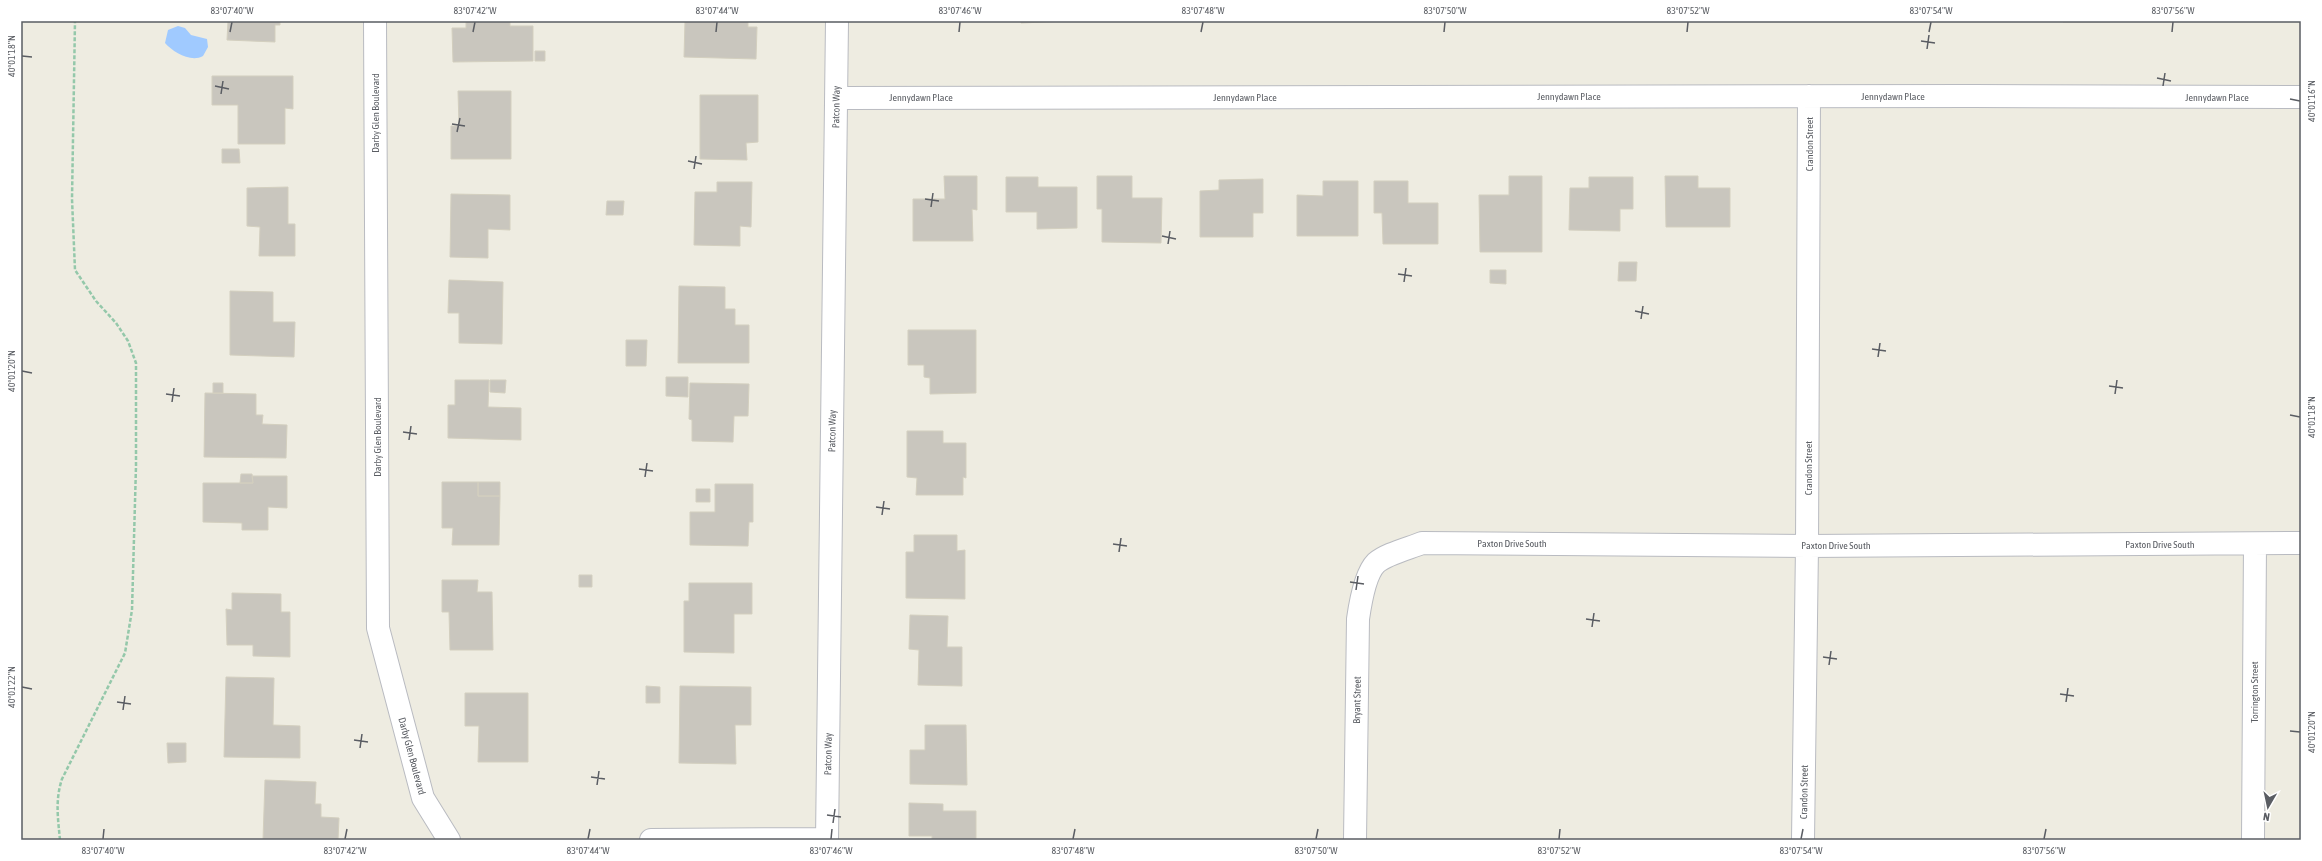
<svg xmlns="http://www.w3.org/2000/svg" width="2322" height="861" viewBox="0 0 2322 861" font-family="'Asap Condensed',sans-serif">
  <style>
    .water { fill: #a0caff }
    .building { fill: #c9c6be; stroke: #d3cfbf }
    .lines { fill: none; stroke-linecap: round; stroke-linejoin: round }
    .minor-casing { stroke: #b9bbc1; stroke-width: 24 }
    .path { stroke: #94c8aa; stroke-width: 2.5; stroke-dasharray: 4 2; stroke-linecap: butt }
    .minor { stroke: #fff; stroke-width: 22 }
    .ticks { fill: none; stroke: #5a5d63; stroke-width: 1.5 }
    .labels { text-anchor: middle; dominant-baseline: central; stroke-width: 3; stroke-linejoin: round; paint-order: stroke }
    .street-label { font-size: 10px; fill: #5a5d63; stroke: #fff }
    .neatline { fill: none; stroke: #5a5d63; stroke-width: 1.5 }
    .ticks-label { font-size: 10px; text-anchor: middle; fill: #5a5d63 }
  </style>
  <rect width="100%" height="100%" fill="#eeece1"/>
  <path class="water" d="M178,26l7,2 6,7 16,4 1,8 -5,9c-12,7 -30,-4 -38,-13l3,-13z"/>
  <path class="building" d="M228,21h52v4h-5v17l-48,-2z
    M466,21h44v5h23v35l-80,1 -1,-34h14z
    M685,21h63v6h9l-1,32 -72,-2z
    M1021,21h45l-45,2z
    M2063,21h47v1h-47z
    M535,51h10v10h-10z
    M212,76h81v33l-8,-1v36h-47v-39h-26z
    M458,91h53v68h-60v-33h8z
    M700,95h58v47l-12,1 1,17 -47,-1z
    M222,149h17l1,14h-18z
    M944,176h33v34l-5,-1 1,32h-60v-42h32z
    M1097,176h35v22h30l-1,45 -59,-1v-33h-5z
    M1509,176h33v76h-62l-1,-57h30z
    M1665,176h33v12h32v39h-64z
    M1006,177h32v10h39v41l-40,1v-17h-31z
    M1589,177h44v32h-13v22l-51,-1 1,-42h19z
    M1263,179v34h-10v24h-53v-46l19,-1v-10z
    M1323,181h35v55h-61v-41l26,1z
    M1374,181h34v22h30v41h-55l-1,-31h-8z
    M717,182h35l-1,45 -11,-1v20l-46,-1 1,-53h22z
    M288,187v37h7v32h-36l1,-29 -13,-1v-38z
    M451,194l59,1v35l-22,-1v29l-38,-1z
    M607,201h17l-1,14h-17z
    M1619,262h18l-1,19h-18z
    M1490,270h16v14l-16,-1z
    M449,280l54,2 -1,62 -43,-1v-30h-11z
    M679,286l46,1v22h10v16h14v38h-71z
    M230,291l43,1v30h22l-1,35 -64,-2z
    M908,330h68v63l-46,1v-16l-6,-1v-12h-16z
    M626,340h21l-1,26h-20z
    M666,377h22v20l-22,-1z
    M455,380h34l-1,27 33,1v32l-73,-2v-33h7z
    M490,380h16l-1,13 -15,-1z
    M213,383h10v10h-10z
    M690,383l59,1 -1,32h-14l-1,26 -41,-1v-21l-3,-1z
    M205,393l51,1v21h7l-1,9 25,1 -1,33 -82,-1z
    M907,431h36v12h23v35l-3,-1v18h-47l1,-17 -10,-1z
    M241,474h11l1,9h-13z
    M252,476h35v32l-19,-1v23h-26v-7l-39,-1v-39h50z
    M442,482h36v14h22l-1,49h-47l1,-17h-11z
    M478,482h22v14h-22z
    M715,484h38v38h-4l-1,24 -58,-1v-33h25z
    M696,489h14v13h-14z
    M914,535h43v16l8,-1v49l-59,-1v-46h8z
    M579,575h13v12h-13z
    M442,580h36l-1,12h15l1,58h-43l-1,-38h-7z
    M689,583h63v31h-18v39l-50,-1v-51h5z
    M232,593l49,1v18h9v45l-37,-1v-11h-26l-1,-36 6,1z
    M910,615l38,1 -1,31h15v39l-44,-1 1,-35 -10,-1z
    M226,677l48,1 -1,47 27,1v32l-76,-1z
    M646,686l14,1v16h-14z
    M680,686l71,1v38h-16l1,39 -57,-1z
    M465,693h63v69h-50l1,-36h-14z
    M925,725h41l1,60 -57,-1v-34h15z
    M167,743h19v19l-18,1z
    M265,780l51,2 -1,22h6v13l18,1 -1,22h-75z
    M909,803l34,1v7h33v29h-44v-4h-23z"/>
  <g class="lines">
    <defs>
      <path id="minor" d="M375,21l3,607 45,170 26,42
        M837,98l1135,-2 329,1
        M651,840l176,-1
        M827,840l10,-819
        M1355,840l3,-221c2,-14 7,-45 18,-56 10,-9 34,-15 46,-20l385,3 494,-3
        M1803,840l4,-294 2,-450
        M2253,840l2,-296"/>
    </defs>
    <use href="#minor" class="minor-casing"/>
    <path class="path" d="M60,840c-2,-21 -5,-40 2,-61l63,-126 7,-43 4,-144v-103l-8,-22 -12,-18 -20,-22 -21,-31 -3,-71 3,-178"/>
    <use href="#minor" class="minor"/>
  </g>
  <path class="ticks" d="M230,32l2,-10M473,32l2,-10M716,32l1,-10M959,32l1,-10M1201,32l2,-10M1444,32l1,-10M1687,32l1,-10M1929,32l2,-10M2172,32l1,-10M1921,41l14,2M1927,49l2,-14M22,56l10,1M2157,78l14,3M215,86l14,3M2163,86l2,-13M221,94l2,-13M2290,99l10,2M452,124l13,2M457,132l3,-14M688,161l14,3M694,169l2,-13M925,199l14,2M931,207l2,-14M1162,236l14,3M1168,244l2,-13M1398,274l14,2M1404,282l2,-14M1635,311l14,3M1641,319l2,-13M1872,349l14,2M1878,357l2,-14M22,371l10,2M2109,386l14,2M166,394l14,2M2115,394l2,-14M172,402l2,-14M2290,415l10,2M403,432l14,2M409,440l2,-14M639,469l14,2M645,477l2,-14M876,507l14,2M882,515l2,-14M1113,544l14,2M1119,552l2,-14M1350,582l14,2M1356,590l2,-14M1586,619l14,2M1592,627l2,-14M1823,657l14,2M1829,665l2,-14M22,687l10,2M2060,694l14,2M117,702l14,2M2066,702l2,-14M123,710l2,-14M2290,731l10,1M354,740l14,2M360,748l2,-14M591,777l14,2M597,785l2,-14M827,815l14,2M833,823l2,-14M103,839l1,-10M345,839l2,-10M588,839l2,-10M831,839l1,-10M1073,839l2,-10M1316,839l2,-10M1559,839l1,-10M1801,839l2,-10M2044,839l2,-10"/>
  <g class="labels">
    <g class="street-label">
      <text x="1569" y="96">Jennydawn Place</text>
      <text x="1893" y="96">Jennydawn Place</text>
      <text x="921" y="97">Jennydawn Place</text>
      <text x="1245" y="97">Jennydawn Place</text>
      <text x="2217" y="97">Jennydawn Place</text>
      <text transform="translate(836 107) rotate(-89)">Patcon Way</text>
      <text transform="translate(375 113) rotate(-90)">Darby Glen Boulevard</text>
      <text transform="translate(1809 144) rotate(-90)">Crandon Street</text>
      <text transform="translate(832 431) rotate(-89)">Patcon Way</text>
      <text transform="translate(377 437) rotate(-90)">Darby Glen Boulevard</text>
      <text transform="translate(1808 468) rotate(-90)">Crandon Street</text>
      <text x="1512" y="543">Paxton Drive South</text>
      <text x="2160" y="544">Paxton Drive South</text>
      <text x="1836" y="545">Paxton Drive South</text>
      <text transform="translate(2254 692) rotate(-90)">Torrington Street</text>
      <text transform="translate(1357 700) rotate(-89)">Bryant Street</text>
      <text transform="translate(828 754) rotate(-89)">Patcon Way</text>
      <text transform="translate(412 756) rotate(75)">Darby Glen Boulevard</text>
      <text transform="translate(1804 792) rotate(-89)">Crandon Street</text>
    </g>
  </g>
  <rect width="2322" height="861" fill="none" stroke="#ffffff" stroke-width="44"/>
  <g transform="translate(2268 807) rotate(189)" stroke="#ffffff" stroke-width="3" paint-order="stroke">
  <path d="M0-3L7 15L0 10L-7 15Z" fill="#5a5d63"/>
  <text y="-6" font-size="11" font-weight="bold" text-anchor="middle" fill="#5a5d63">N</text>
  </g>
  <rect x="22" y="22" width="2278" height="817" class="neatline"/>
  <g class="ticks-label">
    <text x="232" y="14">83°07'40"W</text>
    <text x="475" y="14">83°07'42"W</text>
    <text x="717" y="14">83°07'44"W</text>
    <text x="960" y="14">83°07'46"W</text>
    <text x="1203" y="14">83°07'48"W</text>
    <text x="1445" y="14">83°07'50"W</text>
    <text x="1688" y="14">83°07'52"W</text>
    <text x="1931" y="14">83°07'54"W</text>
    <text x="2173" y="14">83°07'56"W</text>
    <text transform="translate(11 56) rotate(-90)" y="4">40°01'18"N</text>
    <text transform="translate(2311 101) rotate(-90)" y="4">40°01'16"N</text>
    <text transform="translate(11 371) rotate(-90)" y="4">40°01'20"N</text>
    <text transform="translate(2311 417) rotate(-90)" y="4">40°01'18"N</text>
    <text transform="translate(11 687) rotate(-90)" y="4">40°01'22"N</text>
    <text transform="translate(2311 732) rotate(-90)" y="4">40°01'20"N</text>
    <text x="103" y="854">83°07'40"W</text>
    <text x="345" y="854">83°07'42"W</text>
    <text x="588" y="854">83°07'44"W</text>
    <text x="831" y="854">83°07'46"W</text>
    <text x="1073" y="854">83°07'48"W</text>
    <text x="1316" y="854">83°07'50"W</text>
    <text x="1559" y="854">83°07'52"W</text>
    <text x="1801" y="854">83°07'54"W</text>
    <text x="2044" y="854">83°07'56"W</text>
  </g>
</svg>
